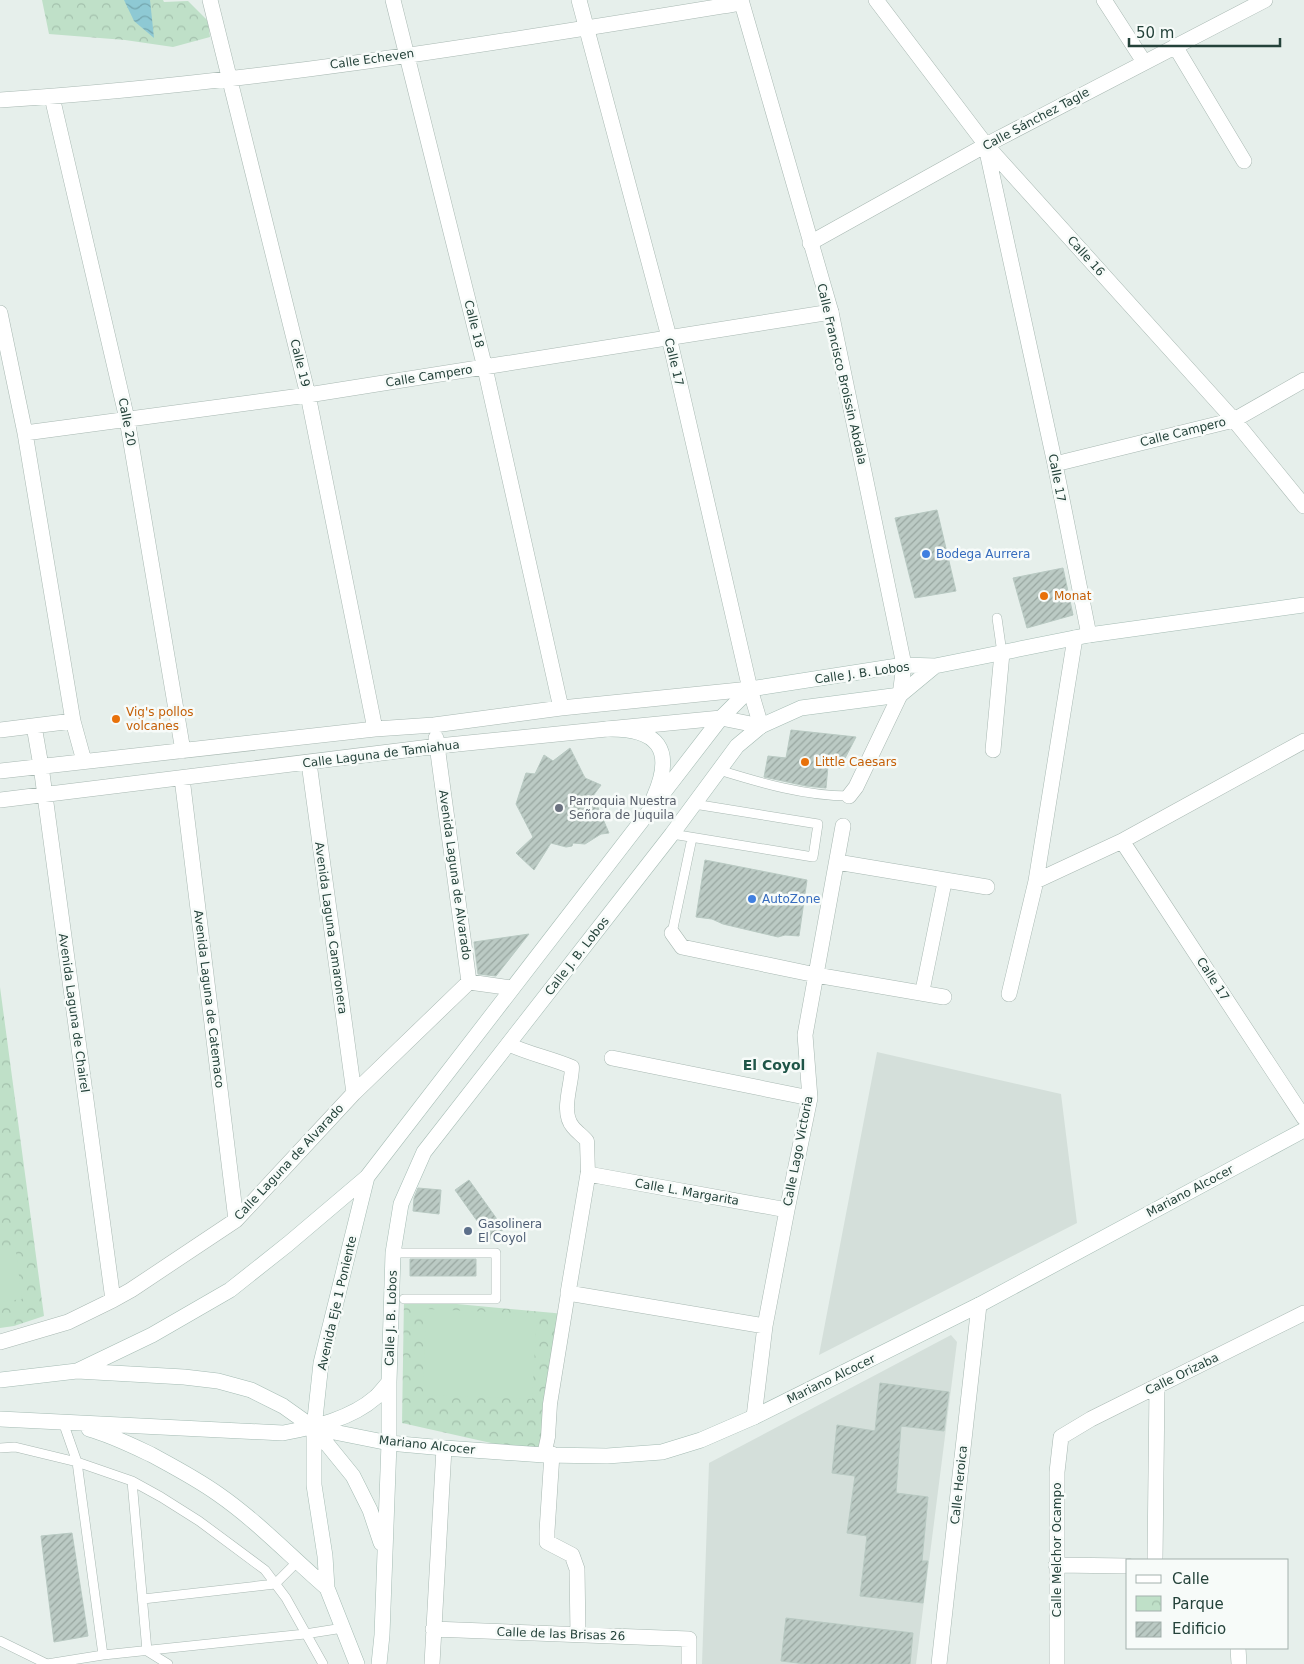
<svg xmlns="http://www.w3.org/2000/svg" width="1304" height="1664" viewBox="0 0 1304 1664" font-family="'DejaVu Sans',sans-serif">
  <style>
    .built { fill: #d4dfda }
    .park { fill: url(#park-crowns) }
    .pitch { fill: #bfe0c8 }
    .water { fill: url(#water-waves) }
    .building { fill: url(#building-hatch); stroke: #b8c9c2 }
    .lines { fill: none; stroke-linecap: round; stroke-linejoin: round }
    .service-casing { stroke: #a8b8b2; stroke-width: 10 }
    .pedestrian-casing { stroke: #a8b8b2; stroke-width: 15 }
    .minor-casing { stroke: #a8b8b2; stroke-width: 16 }
    .tertiary-casing { stroke: #a8b8b2; stroke-width: 16 }
    .secondary-casing { stroke: #a4bbb3; stroke-width: 16 }
    .service { stroke: #fff; stroke-width: 9 }
    .pedestrian { stroke: #fff; stroke-width: 14 }
    .minor { stroke: #fff; stroke-width: 15 }
    .tertiary { stroke: #fff; stroke-width: 15 }
    .secondary { stroke: #fff; stroke-width: 15 }
    .shop-dot { fill: #3f7fe0; stroke: #f7fbf9; stroke-width: 2 }
    .food-dot { fill: #e8710a; stroke: #f7fbf9; stroke-width: 2 }
    .worship-dot { fill: #6b7280; stroke: #f7fbf9; stroke-width: 2 }
    .service-dot { fill: #5c6f8a; stroke: #f7fbf9; stroke-width: 2 }
    .labels { text-anchor: middle; dominant-baseline: central; stroke-width: 5; stroke-linejoin: round; paint-order: stroke }
    .street-label { font-size: 12px; fill: #24423a; stroke: #f7fbf9 }
    .shop-label { font-size: 12px; fill: #366cbe; stroke: #f7fbf9; text-anchor: start }
    .food-label { font-size: 12px; fill: #c56008; stroke: #f7fbf9; text-anchor: start }
    .worship-label { font-size: 12px; fill: #5b616d; stroke: #f7fbf9; text-anchor: start }
    .service-label { font-size: 12px; fill: #4e5e75; stroke: #f7fbf9; text-anchor: start }
    .neighbourhood-label { font-size: 14px; font-weight: bold; fill: #1f5548; stroke: #f7fbf9 }
  </style>
  <defs>
    <pattern id="park-crowns" width="20" height="18" patternUnits="userSpaceOnUse" patternTransform="scale(1.25)"><rect width="20" height="18" fill="#bfe0c8"/><path d="M2 6a3 3 0 1 1 6 0M12 15a3 3 0 1 1 6 0" fill="none" stroke="#a4c1ad"/></pattern>
    <pattern id="water-waves" width="16" height="10" patternUnits="userSpaceOnUse" patternTransform="scale(1.25)"><rect width="16" height="10" fill="#8ec9d4"/><path d="M0 5q4-4 8 0t8 0" fill="none" stroke="#74a5ad"/></pattern>
    <pattern id="building-hatch" width="6" height="6" patternUnits="userSpaceOnUse" patternTransform="scale(1.25)"><rect width="6" height="6" fill="#bbcac4"/><path d="M-1 1l2-2M0 6l6-6M5 7l2-2" fill="none" stroke="#98a6a0"/></pattern>
  </defs>
  <rect width="100%" height="100%" fill="#e6efeb"/>
  <path class="built" d="M877,1052l184,42 16,129 -258,132z
    M951,1335l6,7 -41,322h-214l7,-201z"/>
  <path class="park" d="M42,0h121l1,2 24,-1 20,20 2,16 -37,10 -48,-7 -76,-6z
    M0,987l44,329 -30,10 -14,2z
    M404,1299l161,15 -21,141 -142,-32z"/>
  <path class="pitch" d="M15,1245l7,54 -22,3v-55z
    M426,1309l111,5 -5,85 -109,-4z"/>
  <path class="water" d="M124,0h26l4,38 -20,-17z"/>
  <path class="building" d="M937,510l19,81 -41,7 -20,-80z
    M1063,568l10,47 -46,13 -14,-50z
    M791,730l65,7 -16,31 -12,-2 -2,22 -20,-2 -42,-9 4,-21 18,2z
    M570,748l15,30 16,7 -8,11 16,37 -8,1 -16,10 -12,-1 -1,3 -6,1 -15,-4 -17,27 -18,-17 17,-16 -17,-33 10,-31 9,1 9,-19 9,6z
    M705,860l102,20 -8,56 -14,-1 -7,2 -55,-13 -11,-5 -16,-2z
    M529,934l-33,42 -18,-2 -4,-32z
    M469,1180l35,49 -14,10 -35,-49z
    M418,1188l23,2 -2,24 -26,-3 1,-13z
    M410,1259h66v17h-66z
    M880,1383l69,9 -5,39 -43,-5 -5,67 32,4 -6,64h6l-5,42 -63,-7 7,-60 -20,-3 8,-57 -23,-3 5,-48 38,6z
    M72,1533l16,103 -34,6 -13,-106z
    M786,1618l127,15 -3,31h-104l-25,-3z"/>
  <g class="lines">
    <defs>
      <path id="service" d="M997,618l5,35
        M719,770c42,13 86,26 130,26
        M672,834l141,23 5,-33 -124,-20
        M672,933l20,-95
        M393,1253h103v46h-92
        M63,1422l14,40 26,193
        M0,1448l15,-1 62,15 55,19 29,16 38,24 66,49 21,28 37,66
        M132,1481l15,170
        M143,1599l132,-15 22,-22
        M0,1641l47,23 56,-9 202,-21 38,-6
        M147,1651l21,13"/>
      <path id="pedestrian" d="M922,993l23,-113
        M508,1044c21,10 43,14 64,23 0,18 -12,45 1,60 4,5 10,9 14,14l1,33
        M544,1455l4,-18 2,-33 18,-111"/>
      <path id="minor" d="M210,0l98,395 67,334
        M393,0l92,368 76,340
        M876,0l110,145 248,275 70,86
        M1104,0l40,62
        M1175,46l69,115
        M52,97l75,322 56,332
        M0,100c249,-16 496,-57 741,-97
        M986,147l69,317 34,171
        M810,243l176,-98 279,-145
        M0,313l25,120 48,288 11,40
        M25,433l283,-38 523,-83
        M1055,464l179,-44 70,-40
        M34,726l7,40 72,534
        M0,730l73,-9
        M436,738l33,244
        M993,750l9,-97
        M309,763l45,330
        M0,771l375,-42 59,-4 127,-17 189,-19
        M182,778l54,442
        M849,796l7,-9 44,-92 4,-30
        M0,800l438,-54 169,-17 114,-11 40,8
        M1122,841l182,277
        M837,862l150,25
        M1036,881l86,-40 182,-100
        M672,933l10,14 134,28 128,22
        M469,982l43,6
        M1009,994l27,-113 39,-243
        M612,1058l198,40
        M765,1326l-197,-33 20,-119 199,36
        M0,1342l68,-20 45,-22 18,-10 105,-70 118,-127 115,-111
        M754,1417l11,-91 22,-116 23,-112 -5,-63 38,-209
        M552,1454l-5,77v11l25,13 5,14 1,65
        M1155,1560l2,-174
        M1056,1565l72,1
        M433,1629l256,10v25
        M1238,1648l1,16
        M432,1664l12,-216
        M939,1664l40,-359
        M1057,1664v-192l4,-35 30,-18 213,-106"/>
      <path id="tertiary" d="M579,0l90,337 81,352 11,37
        M741,0l90,312 73,353"/>
      <path id="secondary" d="M607,729c51,-1 68,20 47,68
        M77,1371l75,-36 78,-45 58,-46 79,-67 354,-459 29,-29 154,-24 31,1 154,-31 215,-30
        M0,1380l77,-9 107,6 34,4 33,9 32,16 31,22 39,48 17,34 11,33
        M0,1419l283,14c32,-6 68,-14 93,-36 5,-5 9,-10 13,-15
        M314,1428l75,15 55,5 100,7 63,1 55,-4 39,-12 53,-23 225,-112 325,-175
        M89,1429c22,6 42,16 63,26 22,12 45,24 66,39 39,27 73,63 109,94
        M357,1664l-30,-76 -2,-32 -11,-71v-57l7,-65 46,-186
        M379,1664l3,-29 7,-192v-61l4,-129 8,-49 23,-52 248,-318 65,-88 24,-20 40,-18 99,-13 35,-29"/>
    </defs>
    <use href="#service" class="service-casing"/>
    <use href="#pedestrian" class="pedestrian-casing"/>
    <use href="#minor" class="minor-casing"/>
    <use href="#tertiary" class="tertiary-casing"/>
    <use href="#secondary" class="secondary-casing"/>
    <use href="#service" class="service"/>
    <use href="#pedestrian" class="pedestrian"/>
    <use href="#minor" class="minor"/>
    <use href="#tertiary" class="tertiary"/>
    <use href="#secondary" class="secondary"/>
  </g>
  <g class="shop-dot">
    <circle cx="926" cy="554" r="5"/>
    <circle cx="752" cy="899" r="5"/>
  </g>
  <g class="food-dot">
    <circle cx="1044" cy="596" r="5"/>
    <circle cx="116" cy="719" r="5"/>
    <circle cx="805" cy="762" r="5"/>
  </g>
  <circle class="worship-dot" cx="559" cy="808" r="5"/>
  <circle class="service-dot" cx="468" cy="1231" r="5"/>
  <g class="labels">
    <g class="street-label">
      <text transform="translate(372 59) rotate(-8)">Calle Echeven</text>
      <text transform="translate(1036 119) rotate(-28)">Calle Sánchez Tagle</text>
      <text transform="translate(1086 256) rotate(48)">Calle 16</text>
      <text transform="translate(474 324) rotate(76)">Calle 18</text>
      <text transform="translate(674 362) rotate(77)">Calle 17</text>
      <text transform="translate(300 363) rotate(76)">Calle 19</text>
      <text transform="translate(842 374) rotate(77)">Calle Francisco Broissin Abdala</text>
      <text transform="translate(429 376) rotate(-9)">Calle Campero</text>
      <text transform="translate(127 422) rotate(79)">Calle 20</text>
      <text transform="translate(1183 432) rotate(-14)">Calle Campero</text>
      <text transform="translate(1057 478) rotate(79)">Calle 17</text>
      <text transform="translate(862 673) rotate(-8)">Calle J. B. Lobos</text>
      <text transform="translate(381 754) rotate(-7)">Calle Laguna de Tamiahua</text>
      <text transform="translate(455 875) rotate(82)">Avenida Laguna de Alvarado</text>
      <text transform="translate(331 928) rotate(82)">Avenida Laguna Camaronera</text>
      <text transform="translate(577 956) rotate(-52)">Calle J. B. Lobos</text>
      <text transform="translate(1213 979) rotate(57)">Calle 17</text>
      <text transform="translate(209 999) rotate(83)">Avenida Laguna de Catemaco</text>
      <text transform="translate(74 1013) rotate(82)">Avenida Laguna de Chairel</text>
      <text transform="translate(798 1151) rotate(-79)">Calle Lago Victoria</text>
      <text transform="translate(289 1162) rotate(-47)">Calle Laguna de Alvarado</text>
      <text transform="translate(1190 1191) rotate(-28)">Mariano Alcocer</text>
      <text transform="translate(687 1192) rotate(10)">Calle L. Margarita</text>
      <text transform="translate(337 1303) rotate(-77)">Avenida Eje 1 Poniente</text>
      <text transform="translate(391 1318) rotate(-88)">Calle J. B. Lobos</text>
      <text transform="translate(1182 1374) rotate(-26)">Calle Orizaba</text>
      <text transform="translate(831 1379) rotate(-26)">Mariano Alcocer</text>
      <text transform="translate(427 1445) rotate(6)">Mariano Alcocer</text>
      <text transform="translate(959 1485) rotate(-84)">Calle Heroica</text>
      <text transform="translate(1057 1550) rotate(-90)">Calle Melchor Ocampo</text>
      <text transform="translate(561 1634) rotate(2)">Calle de las Brisas 26</text>
    </g>
    <g class="shop-label">
      <text x="936" y="554">Bodega Aurrera</text>
      <text x="762" y="899">AutoZone</text>
    </g>
    <g class="food-label">
      <text x="1054" y="596">Monat</text>
      <text x="126" y="712">Vig's pollos<tspan x="126" dy="14">volcanes</tspan></text>
      <text x="815" y="762">Little Caesars</text>
    </g>
    <g class="worship-label">
      <text x="569" y="801">Parroquia Nuestra<tspan x="569" dy="14">Señora de Juquila</tspan></text>
    </g>
    <g class="service-label">
      <text x="478" y="1224">Gasolinera<tspan x="478" dy="14">El Coyol</tspan></text>
    </g>
    <g class="neighbourhood-label">
      <text x="774" y="1065">El Coyol</text>
    </g>
  </g>
  <rect x="1126" y="1559" width="162" height="90" fill="#f7fbf9" stroke="#a3b1ad"/>
  <rect x="1136" y="1575" width="25" height="8" fill="#ffffff" stroke="#a3b1ad"/>
  <text x="1172" y="1584" font-size="15" fill="#24423a">Calle</text>
  <rect x="1136" y="1596" width="25" height="15" fill="url(#park-crowns)" stroke="#a3b1ad"/>
  <text x="1172" y="1609" font-size="15" fill="#24423a">Parque</text>
  <rect x="1136" y="1622" width="25" height="15" fill="url(#building-hatch)" stroke="#a3b1ad"/>
  <text x="1172" y="1634" font-size="15" fill="#24423a">Edificio</text>
  <path d="M1129 38v8h151v-8" fill="none" stroke="#24423a" stroke-width="2.5"/>
  <text x="1136" y="38" font-size="15" fill="#24423a" stroke="#f7fbf9" stroke-width="4" paint-order="stroke">50 m</text>
</svg>
